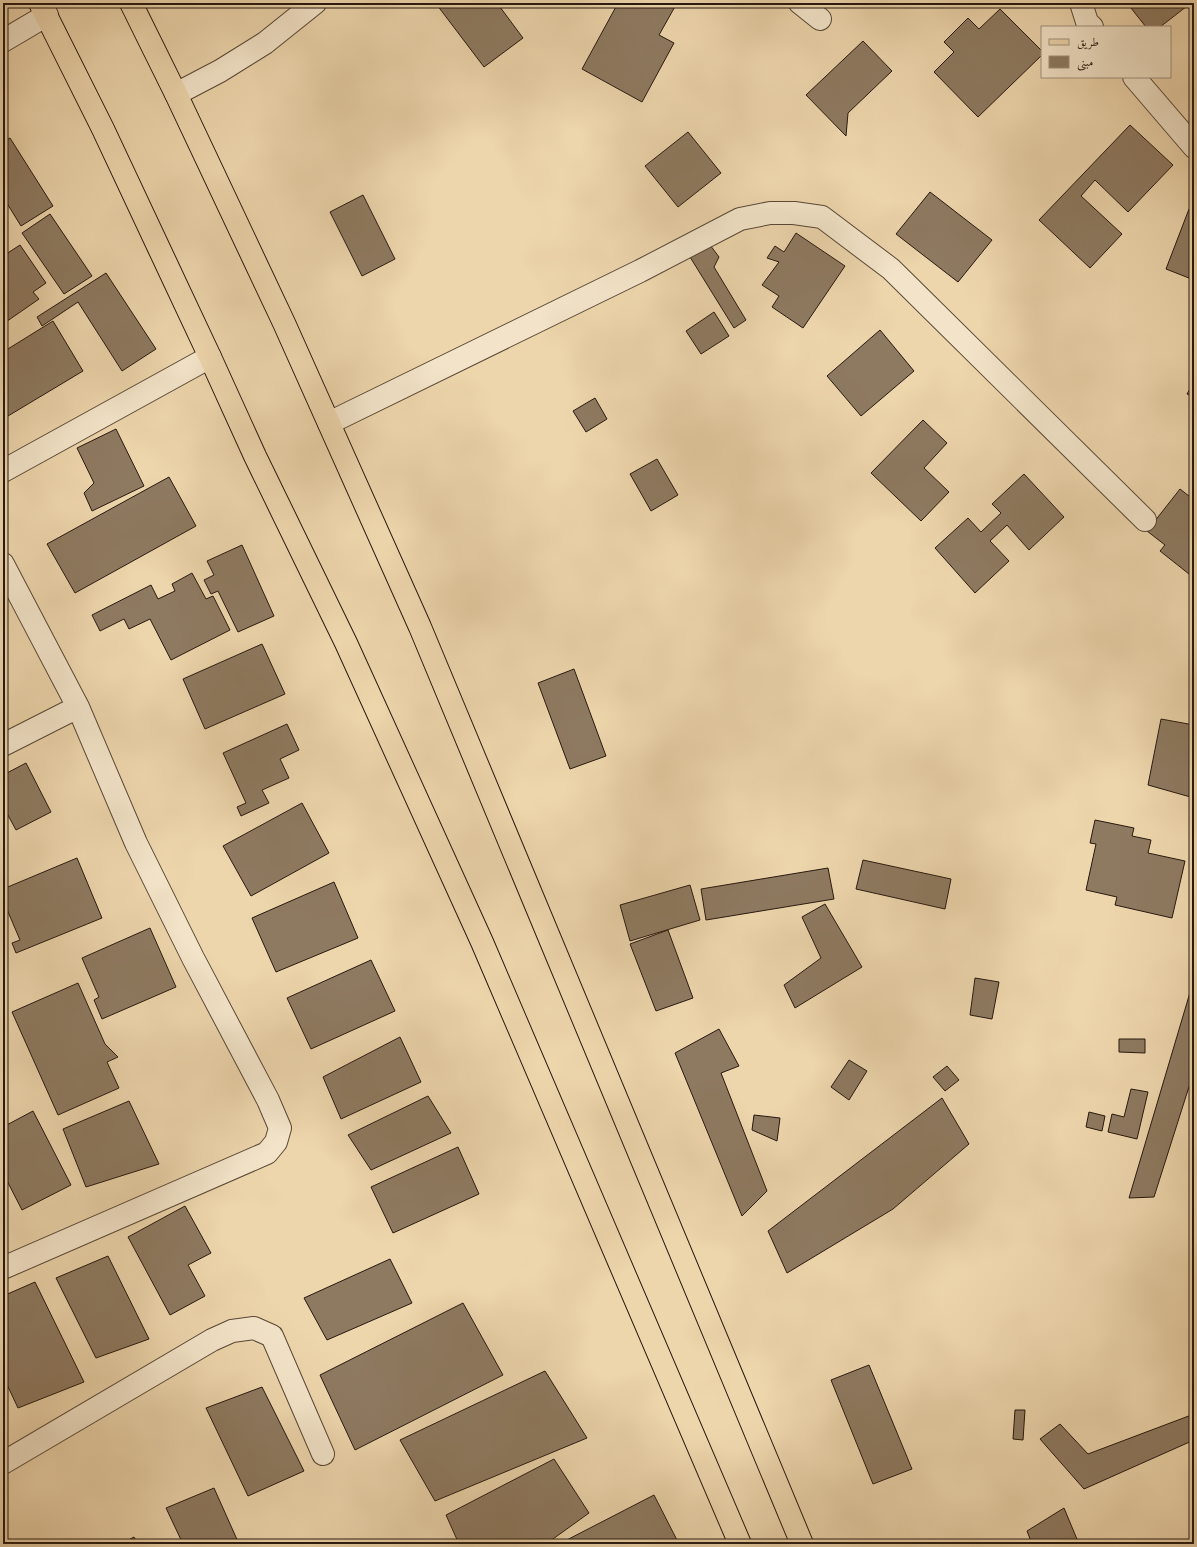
<svg xmlns="http://www.w3.org/2000/svg" width="1197" height="1547" viewBox="0 0 1197 1547" font-family="Vollkorn,Amiri,serif">
  <style>
    .building { fill: #8e7a61; stroke: #27180f }
    .lines { fill: none; stroke-linecap: round; stroke-linejoin: round }
    .minor-casing { stroke: #584736; stroke-width: 24 }
    .primary-casing { stroke: #27180f; stroke-width: 24 }
    .minor { stroke: #f3e4c9; stroke-width: 22 }
    .primary { stroke: #edd5ac; stroke-width: 22 }
  </style>
  <rect width="100%" height="100%" fill="#edd5ac"/>
  <filter id="stains"><feTurbulence type="fractalNoise" baseFrequency=".005" numOctaves="4"/><feColorMatrix values="0 0 0 0 .2 0 0 0 0 .09 0 0 0 0 .02 0 0 0 .5 -.17"/></filter>
  <radialGradient id="worn" r=".72"><stop offset=".6" stop-color="#630" stop-opacity="0"/><stop offset="1" stop-color="#630" stop-opacity=".3"/></radialGradient>
  <path class="building" d="M439,3h58l26,35 -39,29 -47,-62z
    M618,3h59l-18,32 15,8 -32,59 -60,-33z
    M1127,3h64l-31,24h-14z
    M1000,9l42,42v4l-64,62 -44,-45 20,-20 -10,-10 24,-24 11,11z
    M863,41l29,30 -44,42 -2,23 -40,-41z
    M1130,125l43,40 -45,47 -33,-32 -14,16 41,38 -32,34 -51,-48z
    M688,132l33,41 -43,34 -33,-41z
    M10,138l43,68 -32,20 -18,-29v-55z
    M930,192l62,48 -34,42 -62,-48z
    M363,195l32,64 -33,17 -32,-64z
    M1189,209l5,2v69l-28,-11z
    M50,214l42,62 -28,18 -42,-61z
    M796,233l49,33 -42,62 -31,-21 7,-11 -17,-11 17,-23 -12,-4 8,-12 9,6z
    M20,245l26,38 -13,9 6,7 -36,25v-68z
    M710,245l9,12 -5,10 32,53 -12,8 -44,-71z
    M106,273l50,76 -34,22 -44,-69 -36,24 -5,-9z
    M714,312l15,24 -28,18 -15,-23z
    M53,321l30,50 -80,48v-67z
    M880,330l34,41 -53,45 -34,-40z
    M1194,382v15l-7,-3z
    M595,398l12,21 -21,13 -13,-21z
    M923,420l24,23 -23,25 25,24 -28,29 -50,-48z
    M116,429l28,57 -52,25 -8,-18 10,-10 -17,-35z
    M657,459l21,36 -27,16 -21,-37z
    M1024,474l40,43 -35,33 -22,-25 -17,16 19,20 -34,32 -40,-45 33,-30 13,14 20,-19 -9,-9z
    M169,477l27,49 -121,67 -28,-49z
    M1180,489l14,11v78l-34,-27 5,-6 -18,-14z
    M242,545l32,71 -36,16 -20,-41 -7,3 -7,-14 10,-5 -7,-14z
    M192,573l14,26 7,-3 17,34 -59,30 -21,-41 -21,10 -5,-10 -24,12 -8,-16 59,-30 7,14 17,-8 -3,-7z
    M262,644l23,50 -80,35 -22,-50z
    M574,669l32,87 -36,13 -32,-86z
    M1161,719l33,6v73l-46,-13z
    M287,724l12,26 -19,9 9,19 -27,12 7,13 -28,13 -4,-9 9,-4 -23,-50z
    M26,763l25,49 -35,18 -13,-24v-31z
    M302,803l27,50 -78,43 -28,-50z
    M1095,820l39,8 -2,8 19,4 -3,13 37,8 -13,57 -57,-13 2,-8 -31,-7 10,-46 -6,-1z
    M77,858l25,60 -86,35 -4,-10 8,-3 -17,-40v-11z
    M863,860l88,19 -6,30 -89,-20z
    M828,868l6,31 -128,21 -5,-31z
    M334,882l24,56 -82,34 -24,-54z
    M690,885l10,35 -70,21 -10,-36z
    M825,904l37,63 -67,41 -11,-23 37,-27 -19,-41z
    M150,928l26,59 -74,32 -8,-19 5,-3 -17,-39z
    M668,930l25,68 -37,13 -26,-67z
    M371,960l24,51 -84,38 -24,-51z
    M975,978l24,4 -7,37 -22,-4z
    M1194,979v92l-40,126 -25,1z
    M78,983l27,61 13,13 -11,5 12,26 -61,27 -46,-103z
    M719,1029l20,37 -18,7 46,118 -25,25 -67,-163z
    M400,1037l21,45 -80,37 -18,-42z
    M1119,1039h26v14l-26,-1z
    M849,1060l18,11 -18,29 -18,-13z
    M947,1066l12,14 -14,11 -12,-14z
    M1131,1089l17,3 -11,47 -29,-7 4,-18 12,3z
    M428,1096l23,37 -80,37 -23,-35z
    M942,1098l27,46 -76,65 -106,64 -19,-42z
    M129,1101l30,63 -73,23 -23,-58z
    M33,1111l38,74 -49,25 -19,-37v-46z
    M1089,1112l16,4 -3,15 -16,-4z
    M754,1115l26,3 -3,23 -25,-11z
    M458,1147l21,47 -86,39 -22,-46z
    M185,1206l26,47 -23,12 17,31 -35,19 -42,-78z
    M108,1256l41,83 -53,19 -40,-80z
    M390,1259l22,44 -85,37 -23,-42z
    M35,1282l49,100 -66,26 -15,-32v-80z
    M463,1303l40,72 -148,75 -35,-75z
    M869,1365l43,104 -39,15 -42,-104z
    M545,1371l42,67 -152,63 -35,-61z
    M262,1387l42,84 -56,25 -42,-88z
    M1015,1410h10l-2,30 -10,-1z
    M1194,1414v26l-110,49 -44,-50 20,-15 28,30z
    M554,1459l35,54 -43,31h-87l-13,-29z
    M214,1488l25,56h-56l-17,-36z
    M654,1495l25,49h-120z
    M1064,1508l15,36h-47l-5,-13z
    M134,1537l4,7h-17z"/>
  <g class="lines">
    <defs>
      <path id="minor" d="M800,3l20,16
        M1081,3l6,19 5,5
        M3,41l44,-26
        M1134,77l60,70
        M176,94l44,-23 45,-28 50,-40
        M329,423l311,-152 100,-52 30,-6h24l28,4 69,52 254,251
        M3,471l207,-114
        M3,564l75,143 58,136 57,115 75,142 12,28 -4,14 -9,11 -264,115
        M3,745l75,-38
        M3,1463l209,-123 20,-9 22,-3 18,8 51,118"/>
      <path id="primary" d="M40,3l63,126 107,228 45,99 91,187 136,299 258,602
        M131,3l45,91 108,229 136,304 382,917"/>
    </defs>
    <use href="#minor" class="minor-casing"/>
    <use href="#primary" class="primary-casing"/>
    <use href="#minor" class="minor"/>
    <use href="#primary" class="primary"/>
  </g>
  <rect width="1197" height="1547" fill="none" stroke="#edd5ac" stroke-width="16"/>
  <rect x="4" y="4" width="1189" height="1539" fill="none" stroke="#27180f" stroke-width="2"/>
  <rect x="8" y="8" width="1181" height="1531" fill="none" stroke="#27180f"/>
  <rect x="1041" y="26" width="130" height="52" fill="#f3e4c9" stroke="#a1927f"/>
  <rect x="1049" y="39" width="20" height="6" fill="#edd5ac" stroke="#a1927f"/>
  <text x="1077" y="46" font-size="12" fill="#27180f">طريق</text>
  <rect x="1049" y="56" width="20" height="12" fill="#8e7a61" stroke="#a1927f"/>
  <text x="1077" y="66" font-size="12" fill="#27180f">مبنى</text>
  <rect width="100%" height="100%" filter="url(#stains)"/>
  <rect width="100%" height="100%" fill="url(#worn)"/>
</svg>
